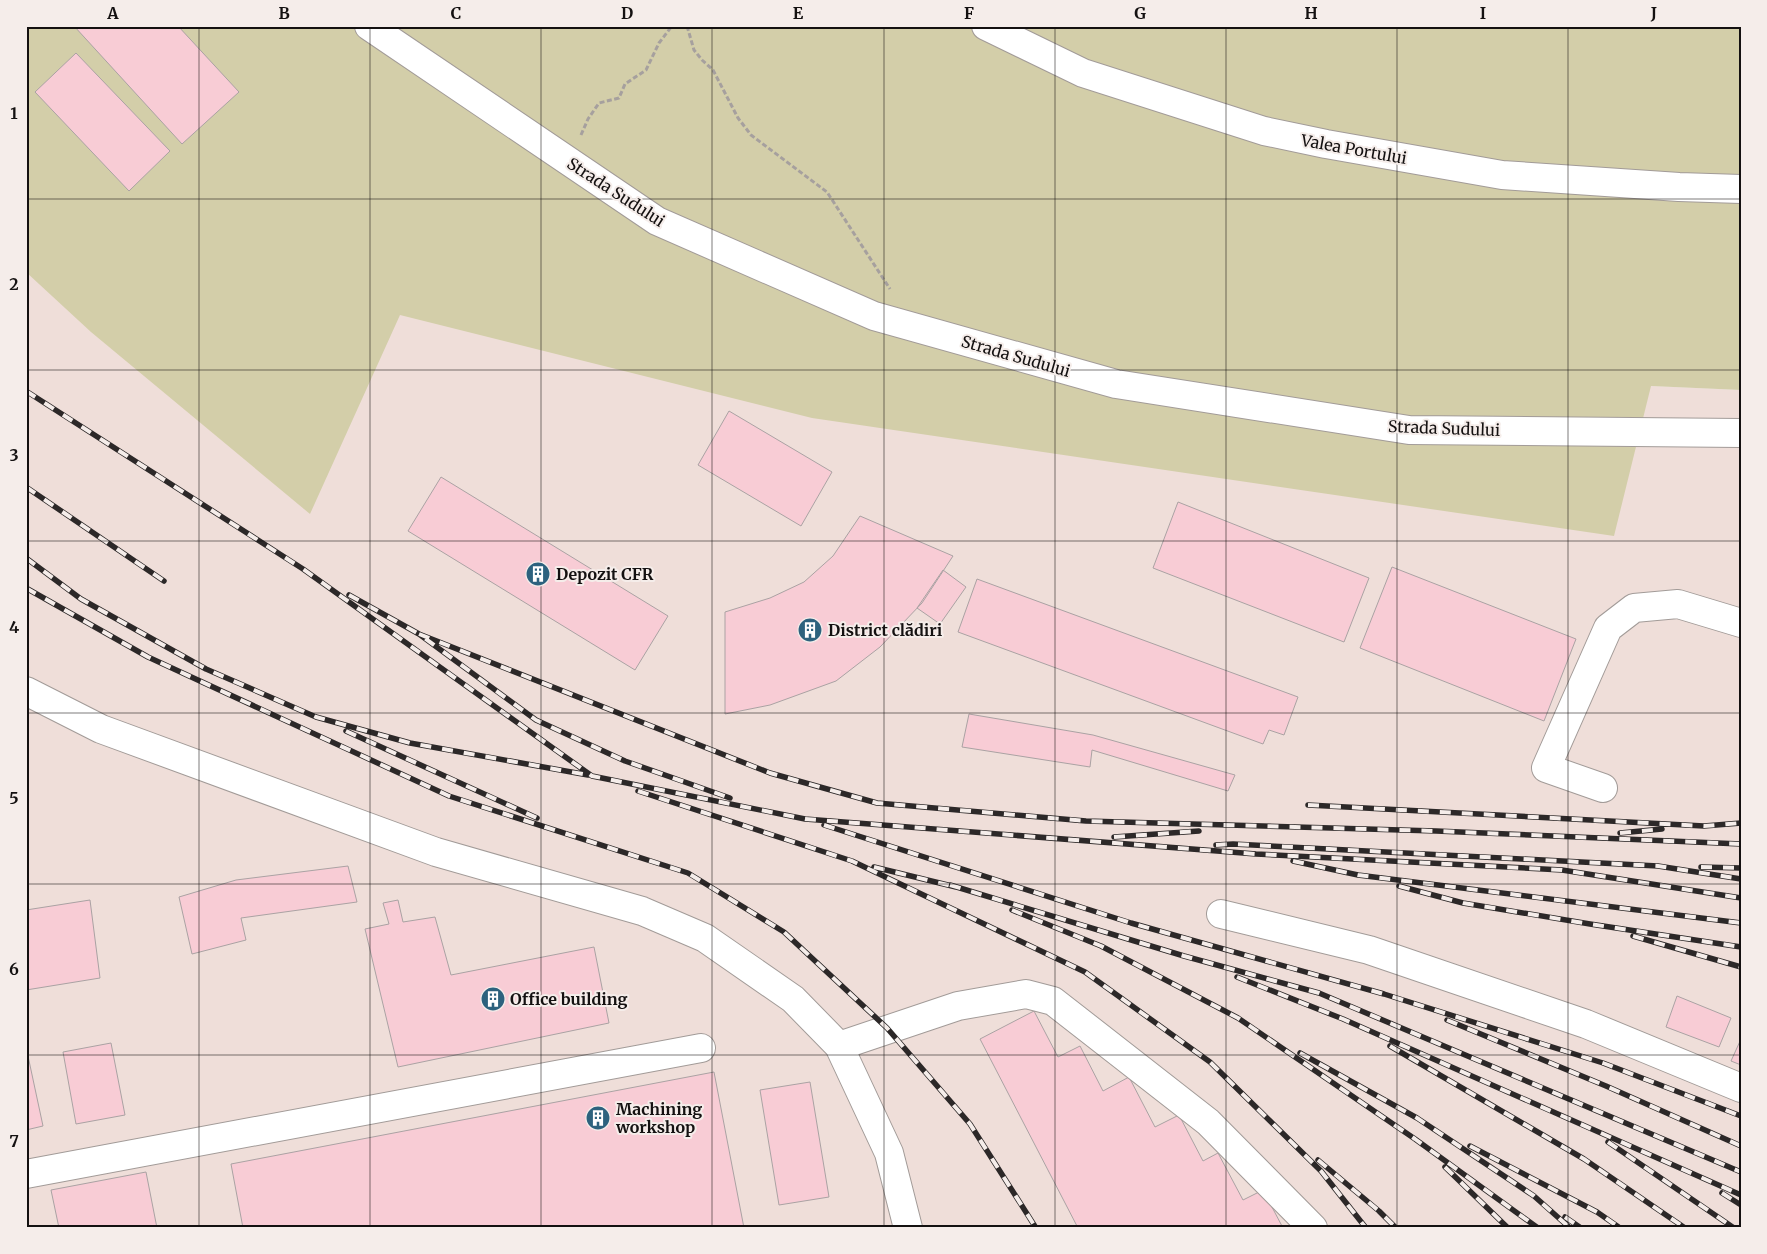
<svg xmlns="http://www.w3.org/2000/svg" width="1767" height="1254" viewBox="0 0 1767 1254" font-family="Merriweather,serif">
  <style>
    .built { fill: #efded9 }
    .green { fill: #d3cea9 }
    .building { fill: #f8ccd5; stroke: #aaa2a3 }
    .lines { fill: none; stroke-linecap: round; stroke-linejoin: round }
    .minor-casing { stroke: #a29b98; stroke-width: 30 }
    .path { stroke: #a6a09e; stroke-width: 3; stroke-dasharray: 5 2.5; stroke-linecap: butt }
    .minor { stroke: #fff; stroke-width: 28 }
    .rail-casing { stroke: #2c2828; stroke-width: 5.5 }
    .rail { stroke: #f5edea; stroke-width: 4; stroke-dasharray: 11; stroke-linecap: butt }
    .grid { fill: none; stroke: #141111; stroke-width: 1; stroke-opacity: 0.55 }
    .labels { text-anchor: middle; dominant-baseline: central; stroke-width: 4; stroke-linejoin: round; paint-order: stroke }
    .street-label { font-size: 16px; fill: #141111; stroke: #f5edea }
    .poi-label { font-size: 16px; font-weight: bold; fill: #141111; stroke: #f5edea; text-anchor: start }
    .neatline { fill: none; stroke: #141111; stroke-width: 2 }
    .grid-label { font-size: 16px; text-anchor: middle; font-weight: bold; fill: #141111 }
  </style>
  <rect width="100%" height="100%" fill="#f5edea"/>
  <path class="built" d="M26,26l1625,360 90,4v838h-1715z"/>
  <path class="green" d="M26,26h1715v364l-90,-4 -37,150 -802,-118 -412,-103 -90,199 -219,-182 -65,-60z"/>
  <path class="building" d="M74,26h104l61,66 -57,52z
    M76,53l94,98 -41,40 -94,-99z
    M729,411l103,61 -31,54 -103,-61z
    M441,477l227,139 -33,54 -227,-139z
    M1178,502l191,76 -25,64 -191,-74z
    M860,516l93,40 -31,47 -42,44 -44,34 -66,24 -45,9v-102l45,-14 34,-16 29,-26z
    M1392,567l184,72 -32,82 -184,-73z
    M943,570l23,17 -26,37 -23,-16z
    M977,579l321,118 -14,38 -15,-5 -6,14 -305,-112z
    M969,714l124,21 142,40 -7,16 -136,-41 -2,17 -128,-20z
    M348,866l9,36 -116,16 5,22 -54,14 -13,-57 57,-17z
    M90,900l10,78 -74,12v-80z
    M398,900l5,22 32,-5 16,58 143,-28 15,76 -211,44 -33,-138 24,-5 -6,-21z
    M1677,996l54,22 -12,29 -53,-20z
    M1034,1011l24,46 22,-11 23,45 26,-14 26,50 24,-12 24,46 15,-8 25,47 20,-10 20,38h-205l-98,-189z
    M1741,1039v26l-10,-4z
    M111,1043l14,72 -49,9 -13,-72z
    M26,1056h2l15,70 -17,4z
    M714,1072l30,156h-501l-12,-64z
    M810,1082l19,115 -50,8 -19,-115z
    M146,1172l11,56h-98l-8,-38z"/>
  <g class="lines">
    <defs>
      <path id="minor" d="M369,26l288,195 217,95 242,68 293,46 332,3
        M986,26l97,47 181,58 62,13 176,31 177,12 62,2
        M26,691l75,38 335,123 206,59 63,27 88,61 46,47 50,107 19,75
        M1603,788l-57,-20 62,-140 26,-20 44,-4 63,19
        M1221,914l148,36 217,74 155,64
        M839,1046l119,-40 68,-12 27,7 155,121 105,106
        M26,1174l675,-126"/>
    </defs>
    <use href="#minor" class="minor-casing"/>
    <path class="path" d="M687,26l7,24 8,10 11,10 25,48 13,17 76,57 63,97
      M581,135l7,-16 11,-16 20,-5 6,-14 21,-14 13,-27 13,-17"/>
    <use href="#minor" class="minor"/>
    <defs>
      <path id="rail" d="M26,391l277,178 289,207 213,43 451,35 306,16 179,28
        M26,487l138,94
        M26,558l55,41 125,70 110,48 94,26 178,32
        M26,588l122,69 301,139 239,77 96,59 103,96 83,96 66,104
        M349,595l70,39 117,86 89,41 105,37
        M419,634l351,139 107,30 209,18 350,10 305,13
        M346,731l191,87
        M638,791l214,70 233,111 125,90 111,109 45,57
        M1308,805l396,21 37,-3
        M824,825l307,98 253,71 219,69 138,53
        M1620,833l42,-4
        M1114,837l85,-6
        M1216,845l17,-1 425,22 83,13
        M1293,861l65,14 383,48
        M874,867l82,20
        M1701,867l40,1
        M950,885l234,71 135,37 422,179
        M1399,886l64,17 127,21 151,23
        M1012,910l89,36 137,72 177,121 123,89
        M1633,936l108,31
        M1237,977l106,42 398,176
        M1447,1020l159,66 135,60
        M1390,1046l194,113 101,69
        M1300,1053l117,65 117,78 36,32
        M1608,1142l126,86
        M1470,1146l127,66 23,16
        M1318,1160l61,51 17,17
        M1445,1167l63,61
        M1722,1193l19,12
        M1565,1217l16,11"/>
    </defs>
    <use href="#rail" class="rail-casing"/>
    <use href="#rail" class="rail"/>
  </g>
  <path class="grid" d="M199,26v1202M370,26v1202M541,26v1202M712,26v1202M884,26v1202M1055,26v1202M1226,26v1202M1397,26v1202M1568,26v1202M26,199h1715M26,370h1715M26,541h1715M26,713h1715M26,884h1715M26,1055h1715"/>
  <defs>
    <symbol id="building-disc" viewBox="-11 -11 22 22"><circle r="9.5" fill="#2d627e" stroke="#f5edea"/><path d="M-4-6H4V6H1V3H-1V6H-4ZM-2.5-4.3h1.7v1.8h-1.7ZM.8-4.3h1.7v1.8H.8ZM-2.5-1h1.7V.8h-1.7ZM.8-1h1.7V.8H.8Z" fill="#fff"/></symbol>
  </defs>
  <g fill-rule="evenodd">
    <use href="#building-disc" x="524" y="560" width="28" height="28"/>
    <use href="#building-disc" x="796" y="616" width="28" height="28"/>
    <use href="#building-disc" x="479" y="985" width="28" height="28"/>
    <use href="#building-disc" x="584" y="1104" width="28" height="28"/>
  </g>
  <g class="labels">
    <g class="street-label">
      <text transform="translate(1354 149) rotate(10)">Valea Portului</text>
      <text transform="translate(616 192) rotate(33)">Strada Sudului</text>
      <text transform="translate(1016 356) rotate(16)">Strada Sudului</text>
      <text transform="translate(1444 428) rotate(2)">Strada Sudului</text>
    </g>
    <g class="poi-label">
      <text x="556" y="574">Depozit CFR</text>
      <text x="828" y="630">District clădiri</text>
      <text x="510" y="999">Office building</text>
      <text x="616" y="1109">Machining<tspan x="616" dy="18">workshop</tspan></text>
    </g>
  </g>
  <rect width="1767" height="1254" fill="none" stroke="#f5edea" stroke-width="55"/>
  <rect x="28" y="28" width="1712" height="1198" class="neatline"/>
  <g class="grid-label">
    <text x="113" y="19">A</text>
    <text x="284" y="19">B</text>
    <text x="456" y="19">C</text>
    <text x="627" y="19">D</text>
    <text x="798" y="19">E</text>
    <text x="969" y="19">F</text>
    <text x="1140" y="19">G</text>
    <text x="1311" y="19">H</text>
    <text x="1483" y="19">I</text>
    <text x="1654" y="19">J</text>
    <text x="14" y="119">1</text>
    <text x="14" y="290">2</text>
    <text x="14" y="461">3</text>
    <text x="14" y="633">4</text>
    <text x="14" y="804">5</text>
    <text x="14" y="975">6</text>
    <text x="14" y="1147">7</text>
  </g>
</svg>
